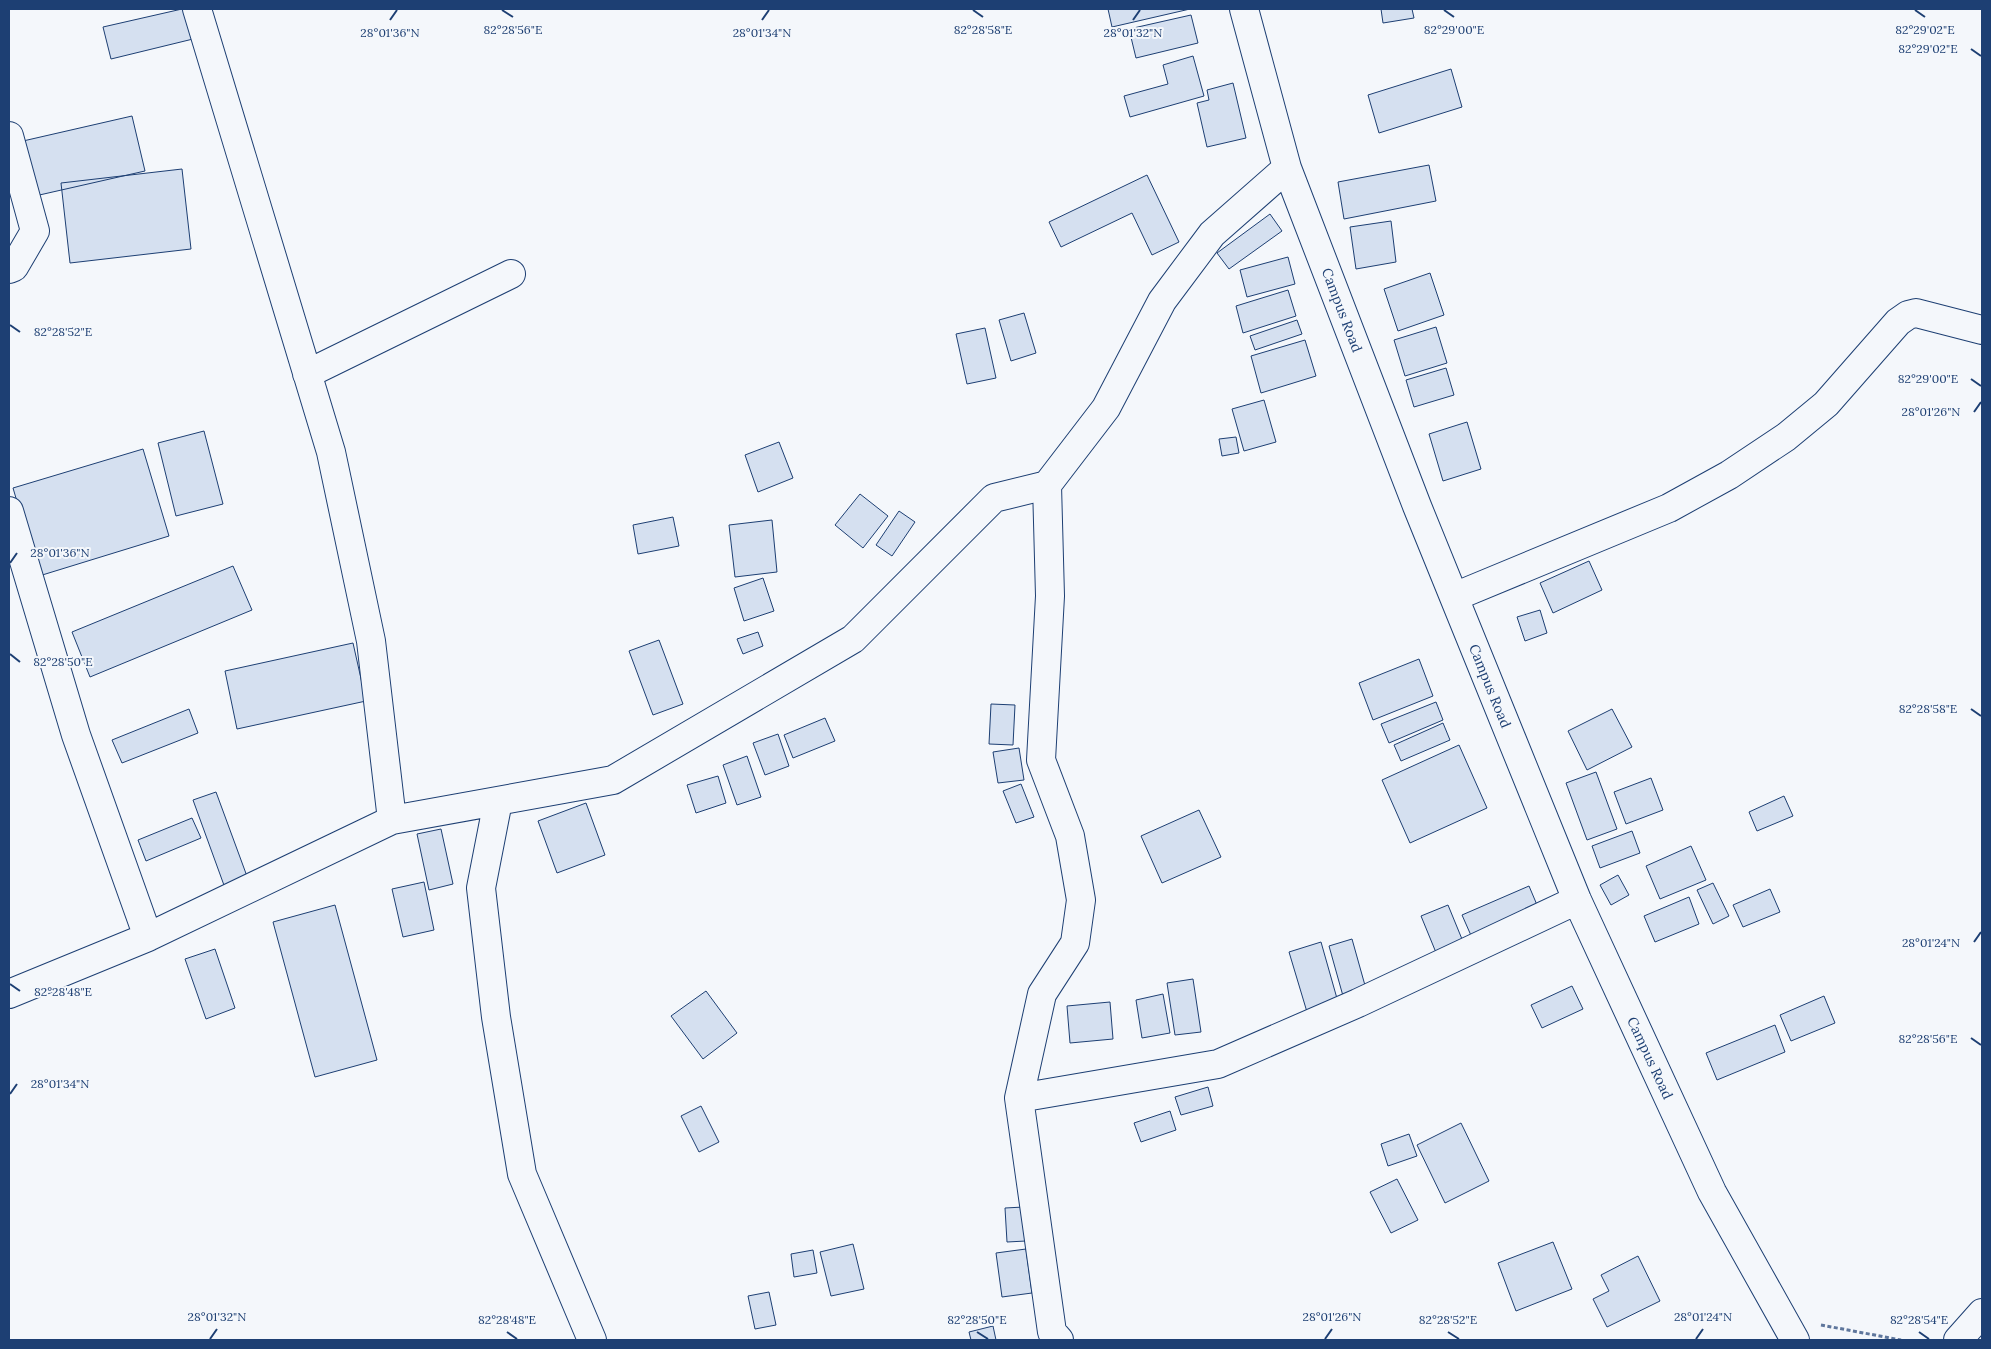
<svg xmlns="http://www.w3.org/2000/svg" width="1991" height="1349" viewBox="0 0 1991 1349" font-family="Lora,serif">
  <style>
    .building { fill: #d5e0f0; stroke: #1d3f73 }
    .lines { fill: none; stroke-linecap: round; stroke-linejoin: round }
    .minor-casing { stroke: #1d3f73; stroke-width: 30 }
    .path { stroke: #5e769c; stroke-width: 3; stroke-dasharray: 4 2.5; stroke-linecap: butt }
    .minor { stroke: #f4f7fb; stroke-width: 28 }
    .ticks { fill: none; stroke: #1d3f73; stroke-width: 2 }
    .labels { text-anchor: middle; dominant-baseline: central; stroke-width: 4; stroke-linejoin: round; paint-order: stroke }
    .street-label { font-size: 14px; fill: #1d3f73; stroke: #f4f7fb }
    .ticks-label { font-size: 12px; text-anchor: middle; fill: #1d3f73; stroke: #f4f7fb; stroke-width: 4; stroke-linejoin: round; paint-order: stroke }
  </style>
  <rect width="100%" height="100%" fill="#f4f7fb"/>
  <path class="building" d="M182,9h4l7,30 -82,20 -8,-32z
    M1108,9h82l-78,18z
    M1381,9h31l2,9 -31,5z
    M1191,15l7,28 -62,15 -7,-29z
    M1193,56l11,40 -74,21 -6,-21 44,-12 -5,-19z
    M1451,69l11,38 -83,26 -11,-38z
    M1233,83l13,55 -39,9 -10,-44 12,-3 -2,-10z
    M132,116l13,55 -110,25 -12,-55z
    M1429,165l7,36 -92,18 -6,-37z
    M182,169l9,80 -121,14 -9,-80z
    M1147,175l32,67 -27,13 -20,-42 -71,34 -12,-25z
    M1270,214l12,17 -53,38 -12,-16z
    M1391,221l5,41 -40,7 -6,-42z
    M1288,257l7,27 -48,13 -7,-27z
    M1430,273l14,42 -46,16 -14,-42z
    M1288,290l8,26 -53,17 -7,-27z
    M1024,313l12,40 -25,8 -12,-41z
    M1297,320l5,14 -47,16 -5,-14z
    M1436,327l11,36 -42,13 -11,-36z
    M985,328l11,50 -29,6 -11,-50z
    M1305,340l11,36 -55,17 -10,-37z
    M1446,368l8,27 -40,12 -8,-27z
    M1264,400l12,42 -32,9 -12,-42z
    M1467,422l14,47 -38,12 -14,-47z
    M204,431l19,73 -47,12 -18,-73z
    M1236,437l3,16 -17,3 -3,-17z
    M779,442l14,36 -35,14 -13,-37z
    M143,449l26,87 -130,40 -26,-88z
    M860,494l28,22 -25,32 -28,-23z
    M899,511l16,11 -23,34 -16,-11z
    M673,517l6,29 -41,8 -5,-29z
    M772,520l5,52 -42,5 -6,-52z
    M1589,561l13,29 -49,23 -13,-30z
    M233,566l19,44 -162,67 -18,-45z
    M763,578l11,33 -30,10 -10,-33z
    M1540,610l7,23 -22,8 -8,-24z
    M758,632l5,14 -20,8 -6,-15z
    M659,640l24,64 -30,11 -24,-64z
    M353,643l13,58 -129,28 -12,-58z
    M1419,659l14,37 -60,24 -14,-37z
    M1436,702l7,18 -54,23 -8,-19z
    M991,704l24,1 -2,40 -24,-1z
    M189,709l9,24 -76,30 -10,-23z
    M1612,709l20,38 -45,23 -19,-39z
    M825,718l10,23 -42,17 -9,-23z
    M1443,723l7,17 -49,21 -7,-16z
    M778,734l11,32 -24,9 -12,-32z
    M1459,745l28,63 -77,35 -28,-63z
    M1019,748l5,32 -26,3 -5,-31z
    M747,756l14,41 -24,8 -14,-40z
    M1596,772l21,57 -30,11 -21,-57z
    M718,776l8,27 -30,10 -9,-28z
    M1651,778l12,32 -37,14 -12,-32z
    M1021,784l13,33 -18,6 -13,-32z
    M216,792l32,87 -23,9 -32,-88z
    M1784,796l9,20 -36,15 -8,-19z
    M586,803l19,52 -48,18 -19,-52z
    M1199,810l22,47 -59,26 -21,-47z
    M192,818l9,20 -55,23 -8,-21z
    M441,829l12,55 -24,6 -12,-56z
    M1632,831l8,22 -40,15 -8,-22z
    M1691,846l15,34 -46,19 -14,-33z
    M1618,875l11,20 -18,10 -11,-20z
    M424,882l10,48 -31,7 -11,-48z
    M1713,883l16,33 -16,8 -16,-34z
    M1529,886l11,26 -67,28 -11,-25z
    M1770,889l10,23 -37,15 -10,-22z
    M1689,897l10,27 -44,18 -11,-26z
    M335,905l42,155 -62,17 -42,-155z
    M1448,905l16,39 -27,11 -16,-39z
    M1352,939l14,50 -23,7 -14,-50z
    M1321,942l17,60 -31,10 -18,-60z
    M215,949l20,59 -29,11 -21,-60z
    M1193,979l8,53 -26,3 -8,-52z
    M1572,986l11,23 -41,19 -11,-23z
    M706,991l31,42 -34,26 -32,-43z
    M1163,994l7,39 -28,5 -6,-38z
    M1824,996l11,27 -44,18 -11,-26z
    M1110,1002l3,37 -43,4 -3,-37z
    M1775,1025l10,27 -68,28 -11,-27z
    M1208,1087l5,19 -32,9 -6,-18z
    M701,1106l18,36 -20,10 -18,-36z
    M1170,1111l6,19 -35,12 -7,-19z
    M1461,1123l28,58 -44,22 -28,-58z
    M1409,1134l8,22 -29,10 -7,-22z
    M1397,1179l21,41 -27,13 -21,-41z
    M1024,1207l2,34 -19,1 -2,-34z
    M1553,1242l19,47 -56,22 -18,-48z
    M853,1244l11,45 -33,7 -11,-44z
    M1026,1249l6,44 -30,4 -6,-44z
    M813,1250l4,23 -23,4 -3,-23z
    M1638,1256l22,45 -53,26 -14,-28 16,-8 -8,-16z
    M769,1292l7,33 -21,4 -7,-33z
    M993,1326l3,14h-25l-2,-8z"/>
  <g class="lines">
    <defs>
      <path id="minor" d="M197,9l134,443 40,189 21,179
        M1244,9l43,159 130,338 160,394 135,292 83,148
        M9,136l26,95 -21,36 -5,2
        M307,374l204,-100
        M1047,485l3,111 -9,164 29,76 11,64 -6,43 -33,51 -23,104 33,234 7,8
        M9,511l67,224 72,202
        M1454,597l215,-89 60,-33 57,-38 40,-33 72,-82 10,-7 8,-2 66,17
        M498,801l-17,87 15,129 26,157 70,166
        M9,994l139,-57 244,-117 221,-40 240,-141 141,-141 53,-13 59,-77 56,-107 50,-67 75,-66
        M1019,1098l199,-34 140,-61 219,-103
        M1958,1340l24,-27"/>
    </defs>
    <use href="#minor" class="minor-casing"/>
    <path class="path" d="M1821,1325l80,15"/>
    <use href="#minor" class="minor"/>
  </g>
  <path class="ticks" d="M502,10l11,7M973,10l10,7M1444,10l10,7M1915,10l10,7M390,20l7,-10M762,20l7,-10M1133,20l7,-10M1971,49l10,7M10,325l10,7M1971,379l10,7M1974,412l7,-10M10,563l7,-10M10,654l10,8M1971,709l10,7M1974,942l7,-10M10,984l10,7M1971,1038l10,7M10,1094l7,-10M507,1332l10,7M977,1332l11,7M1448,1332l11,7M1919,1332l10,7M210,1339l7,-10M1325,1339l7,-10M1696,1339l7,-10"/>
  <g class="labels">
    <g class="street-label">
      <text transform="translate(1342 310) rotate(69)">Campus Road</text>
      <text transform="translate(1490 686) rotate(68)">Campus Road</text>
      <text transform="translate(1650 1058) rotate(65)">Campus Road</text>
    </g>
  </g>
  <g class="ticks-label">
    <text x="513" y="34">82°28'56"E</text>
    <text x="983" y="34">82°28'58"E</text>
    <text x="1454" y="34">82°29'00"E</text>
    <text x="1925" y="34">82°29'02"E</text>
    <text x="390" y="37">28°01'36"N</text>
    <text x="762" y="37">28°01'34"N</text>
    <text x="1133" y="37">28°01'32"N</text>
    <text x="1928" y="53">82°29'02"E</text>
    <text x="63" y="336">82°28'52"E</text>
    <text x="1928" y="383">82°29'00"E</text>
    <text x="1931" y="416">28°01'26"N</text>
    <text x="60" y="557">28°01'36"N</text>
    <text x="63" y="666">82°28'50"E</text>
    <text x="1928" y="713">82°28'58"E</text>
    <text x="1931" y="947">28°01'24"N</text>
    <text x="63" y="996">82°28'48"E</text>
    <text x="1928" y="1043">82°28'56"E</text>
    <text x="60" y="1088">28°01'34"N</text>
    <text x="217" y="1321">28°01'32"N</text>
    <text x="1332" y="1321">28°01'26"N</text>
    <text x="1703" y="1321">28°01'24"N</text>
    <text x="507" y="1324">82°28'48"E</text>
    <text x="977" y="1324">82°28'50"E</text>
    <text x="1448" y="1324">82°28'52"E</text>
    <text x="1919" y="1324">82°28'54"E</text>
  </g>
  <rect width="1991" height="1349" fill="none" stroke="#1d3f73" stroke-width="20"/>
</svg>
